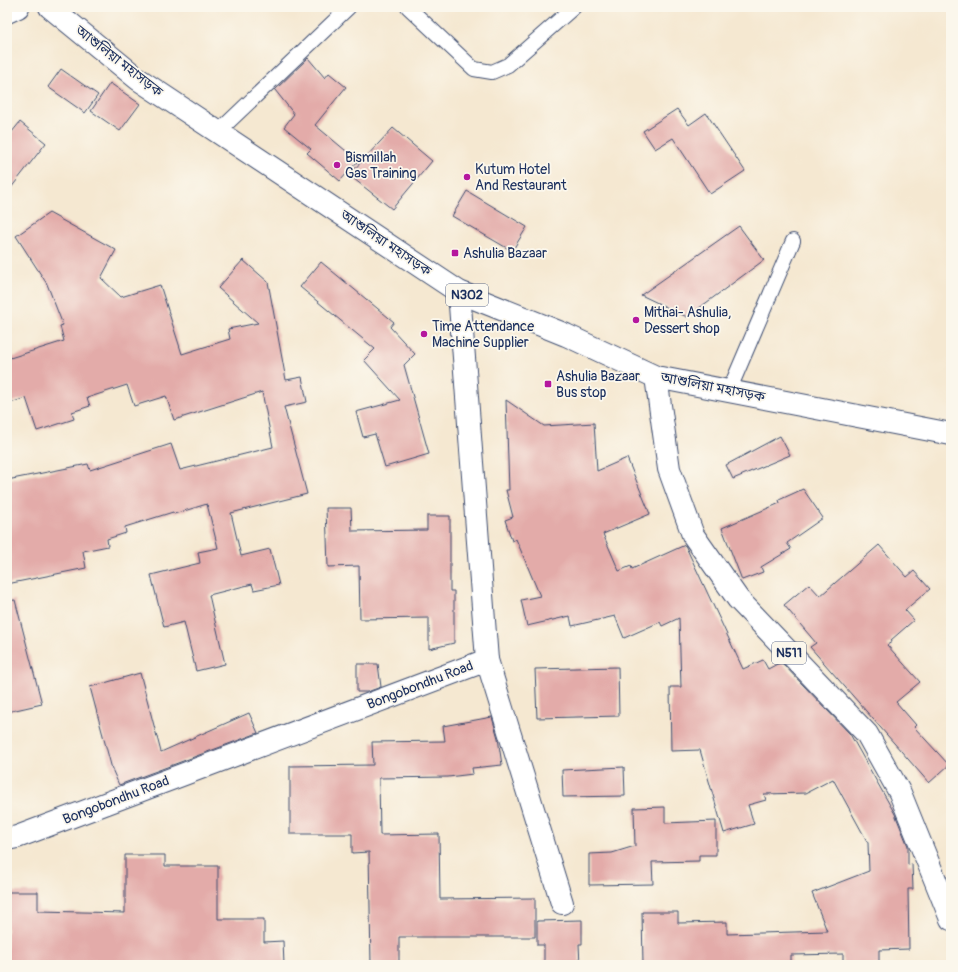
<svg xmlns="http://www.w3.org/2000/svg" width="958" height="972" viewBox="0 0 958 972" font-family="Pangolin,'Noto Sans Bengali',sans-serif">
  <style>
    .building { fill: #e3aba9 }
    .lines { fill: none; stroke-linecap: round; stroke-linejoin: round }
    .service-casing { stroke: #3c4b6f; stroke-width: 16 }
    .minor-casing { stroke: #3c4b6f; stroke-width: 24 }
    .tertiary-casing { stroke: #3c4b6f; stroke-width: 24 }
    .trunk-casing { stroke: #3c4b6f; stroke-width: 24 }
    .service { stroke: #fff; stroke-width: 14 }
    .minor { stroke: #fff; stroke-width: 22 }
    .tertiary { stroke: #fff; stroke-width: 22 }
    .trunk { stroke: #fff; stroke-width: 22 }
    .poi-dot { fill: #b5179e; stroke: #fbf7ec; stroke-width: 1.5 }
    .labels { text-anchor: middle; dominant-baseline: central; stroke-width: 3.5; stroke-linejoin: round; paint-order: stroke }
    .shield { fill: #fbf7ec; stroke: #5e6b89; stroke-width: 1 }
    .shield-label { font-size: 13px; font-weight: bold; fill: #1b2f5e }
    .street-label { font-size: 14px; fill: #1b2f5e; stroke: #fbf7ec }
    .poi-label { font-size: 14px; fill: #1b2f5e; stroke: #fbf7ec; text-anchor: start }
  </style>
  <rect width="100%" height="100%" fill="#fbf7ec"/>
  <filter id="ink" filterUnits="userSpaceOnUse"><feTurbulence type="fractalNoise" baseFrequency=".025" numOctaves="2"/><feDisplacementMap in="SourceGraphic" scale="8" xChannelSelector="R" yChannelSelector="G"/><feConvolveMatrix kernelMatrix="1 2 1 2 8 2 1 2 1" color-interpolation-filters="sRGB"/></filter>
  <filter id="wash" filterUnits="userSpaceOnUse"><feTurbulence type="fractalNoise" baseFrequency=".012" numOctaves="4" result="noise"/><feDisplacementMap in="SourceGraphic" scale="16" xChannelSelector="R" yChannelSelector="G"/><feGaussianBlur stdDeviation="0.9" result="paint"/><feColorMatrix in="noise" values="0 0 0 0 0 0 0 0 0 0 0 0 0 0 0 0 0 1.4 0 .05"/><feComposite in="paint" operator="in"/></filter>
  <g filter="url(#wash)">
    <rect width="100%" height="100%" fill="#f5e8d1"/>
    <g id="blocks">
      <path class="building" d="M308,58l17,20 4,-5 17,14 -31,38 43,36 -18,20 -33,-28 4,-4 -27,-22 10,-13 -19,-24z
        M61,69l37,26 -13,18 -37,-26z
        M110,83l30,21 -20,27 -29,-20z
        M677,109l12,16 17,-12 39,58 -35,23 -37,-56 -18,11 -12,-18z
        M20,122l26,21 -39,50v-55z
        M393,128l39,33 -40,48 -43,-34z
        M467,191l60,36 -15,24 -60,-35z
        M49,213l67,37 -15,28 20,19 39,-12 22,69 48,-15 -2,-10 30,-6 -40,-35 25,-28 25,22 18,98 16,-3 5,25 -23,5 23,87 -76,19 10,43 29,-7 9,36 -25,5 -2,-6 -43,11 16,69 -29,7 -12,-49 -20,5 -13,-52 49,-12 -2,-11 20,-4 -11,-44 -33,10 -1,-2 -48,15 1,6 -19,6 1,7 -25,5 3,17 -79,16v-104l81,-16 2,6 81,-26 9,26 93,-23 -11,-55 -88,28 -8,-24 -32,10 -7,-21 -40,13 3,8 -18,6 2,7 -37,12 -11,-33 -19,6v-45l57,-18 -4,-15 3,-1 -16,-41 -31,-48z
        M739,226l25,34 -77,57 -46,-22z
        M321,262l73,60 -4,5 25,27 -11,11 25,89 -44,13 -10,-33 -12,3 -7,-25 44,-12 -36,-40 11,-11 -75,-62z
        M506,400l38,26 50,-3 3,48 30,-13 23,56 -47,20 16,37 12,-5 1,3 53,-24 58,124 20,-9 5,9 13,-7 69,72 45,80 13,32v19l4,-1 1,25h-5l1,60 -30,1v15h-36v-11l-52,1v10h-148l-1,-53h36v11l49,-1v12l100,-3 -15,-38 57,-22 -1,-28 -35,-64 -27,14 -42,1 2,6 -18,5 6,19 -30,9 -24,-83 -29,1 -1,-64h11l-2,-69 -17,8 -2,-4 -36,16 -9,-22 -43,10 -2,-10 -43,10 -6,-26 19,-4 -24,-57 -4,2 -7,-21 8,-3 -7,-27h3z
        M780,436l10,19 -57,24 -7,-14z
        M803,489l20,29 -36,25 4,6 -30,18 2,5 -21,8 -20,-52 58,-25 -1,-3z
        M326,508h25l1,23 75,-1v-14h23v75h4v52l-25,6v-31l-69,1 -1,-53 -31,1z
        M879,545l28,32 7,-6 16,18 -25,21 9,10 -23,20 1,2 -5,3 33,37 -24,20 20,23 -2,2 35,38 -20,18 -119,-136 6,-4 -32,-38 25,-21 11,12z
        M15,600l27,104 -35,8v-111z
        M357,664h21l3,23 -14,5h-10z
        M618,667l1,49 -82,2 -2,-49z
        M140,673l21,79 88,-39 9,20 -139,52 -7,-16 -22,-82z
        M492,717l6,21 4,27 -30,3 1,6 -25,3 -69,1 1,57 59,-1 1,65 95,-1v39h-136v28h-28l-2,-113 -17,1v-19h-62v-68l83,-1 -1,-23 73,-1 -2,-15z
        M624,767l1,29 -62,1 -1,-27z
        M665,807v16l51,-2v34h-17v6l-47,1 1,22 -64,1v-31l23,-1 23,-7 -1,-38z
        M125,855h40v11h53v53h46v23l19,-1 1,24h-277v-73h31v19l87,2z
        M582,920v24h-3l1,21h-36v-20h-7v-24z"/>
    </g>
  </g>
  <g filter="url(#ink)">
    <use href="#blocks" fill-opacity="0" stroke="#3c4b6f" stroke-width="1"/>
    <g class="lines">
      <defs>
        <path id="service" d="M408,7l66,62 18,3 16,-7 66,-58
          M218,132l131,-125
          M729,391l64,-150"/>
        <path id="minor" d="M7,12l11,-5
          M487,660l75,243"/>
        <path id="tertiary" d="M7,839l10,-2 470,-177 -28,-368"/>
        <path id="trunk" d="M50,7l88,72 321,213 107,43 90,42 295,57
          M656,377l13,92 24,66 45,64 129,135 33,59 51,126"/>
      </defs>
      <use href="#service" class="service-casing"/>
      <use href="#minor" class="minor-casing"/>
      <use href="#tertiary" class="tertiary-casing"/>
      <use href="#trunk" class="trunk-casing"/>
      <use href="#service" class="service"/>
      <use href="#minor" class="minor"/>
      <use href="#tertiary" class="tertiary"/>
      <use href="#trunk" class="trunk"/>
    </g>
  </g>
  <g class="poi-dot">
    <circle cx="337" cy="165" r="4"/>
    <circle cx="467" cy="177" r="4"/>
    <rect x="451" y="249" width="8" height="8" rx="2"/>
    <circle cx="636" cy="320" r="4"/>
    <circle cx="424" cy="334" r="4"/>
    <rect x="544" y="380" width="8" height="8" rx="2"/>
  </g>
  <g class="labels">
    <g class="shield">
      <rect x="446" y="284" width="42" height="22" rx="3"/>
      <rect x="772" y="642" width="34" height="22" rx="3"/>
    </g>
    <g class="shield-label">
      <text x="467" y="295">N302</text>
      <text x="789" y="653">N511</text>
    </g>
    <g class="street-label">
      <text transform="translate(119 61) rotate(38)">আশুলিয়া মহাসড়ক</text>
      <text transform="translate(386 243) rotate(34)">আশুলিয়া মহাসড়ক</text>
      <text transform="translate(713 387) rotate(11)">আশুলিয়া মহাসড়ক</text>
      <text transform="translate(420 685) rotate(-21)">Bongobondhu Road</text>
      <text transform="translate(116 800) rotate(-21)">Bongobondhu Road</text>
    </g>
    <g class="poi-label">
      <text x="345" y="157">Bismillah<tspan x="345" dy="16">Gas Training</tspan></text>
      <text x="475" y="169">Kutum Hotel<tspan x="475" dy="16">And Restaurant</tspan></text>
      <text x="463" y="253">Ashulia Bazaar</text>
      <text x="644" y="312">Mithai- Ashulia,<tspan x="644" dy="16">Dessert shop</tspan></text>
      <text x="432" y="326">Time Attendance<tspan x="432" dy="16">Machine Supplier</tspan></text>
      <text x="556" y="376">Ashulia Bazaar<tspan x="556" dy="16">Bus stop</tspan></text>
    </g>
  </g>
  <rect width="958" height="972" fill="none" stroke="#fbf7ec" stroke-width="24"/>
</svg>
